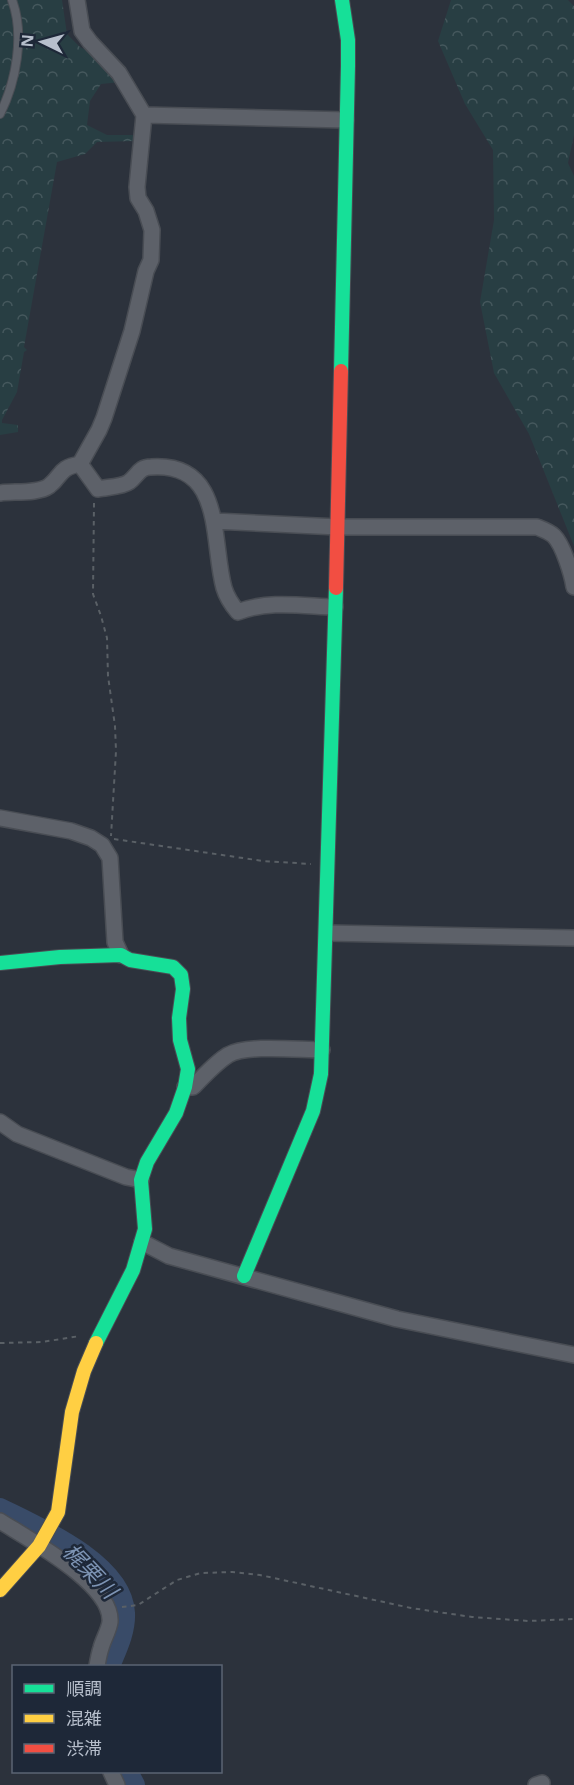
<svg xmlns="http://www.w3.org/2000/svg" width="574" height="1785" viewBox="0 0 574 1785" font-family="'Noto Sans','Noto Sans JP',sans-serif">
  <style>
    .forest { fill: url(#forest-crowns) }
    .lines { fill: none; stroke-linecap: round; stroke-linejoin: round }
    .river { stroke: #394b68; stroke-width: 22 }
    .lane-casing { stroke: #494d54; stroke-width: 10 }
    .street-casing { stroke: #494d54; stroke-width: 18 }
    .fast-casing { stroke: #494d54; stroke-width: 16 }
    .slow-casing { stroke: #494d54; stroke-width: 16 }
    .jam-casing { stroke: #494d54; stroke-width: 16 }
    .path { stroke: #5a6066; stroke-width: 2; stroke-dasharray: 4.5 4.5; stroke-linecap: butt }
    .lane { stroke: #5d6169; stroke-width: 8 }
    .street { stroke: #5d6169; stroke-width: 15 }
    .fast { stroke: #16e098; stroke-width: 14 }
    .slow { stroke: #ffcf43; stroke-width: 14 }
    .jam { stroke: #f24e42; stroke-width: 14 }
    .labels { text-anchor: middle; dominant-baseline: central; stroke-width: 5; stroke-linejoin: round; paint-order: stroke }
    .water-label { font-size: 22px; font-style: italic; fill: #7d94b4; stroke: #1e2838 }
  </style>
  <defs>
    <pattern id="forest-crowns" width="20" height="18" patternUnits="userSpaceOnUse" patternTransform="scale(1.5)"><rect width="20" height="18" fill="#283e43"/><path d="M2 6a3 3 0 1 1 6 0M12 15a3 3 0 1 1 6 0" fill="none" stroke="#45585d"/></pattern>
  </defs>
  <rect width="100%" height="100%" fill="#2c323c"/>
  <path class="forest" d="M0,0h62l5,34 13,13 15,8 26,27 -20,2 -11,17 -3,24 20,10h31l-2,6 -39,1 -12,12 -28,8 -33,185 3,3 -3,2 -7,40 -15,28v3l16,2v7l-18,3z
    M451,0h117l6,6v129l-6,28 6,13v370l-45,-112 -35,-61 -14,-71 14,-82 -1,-70 -28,-46 -27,-63z"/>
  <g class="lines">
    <path class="river" d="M0,1509c38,19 122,55 124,104 1,18 -8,36 -15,53
      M127,1772l7,13"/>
    <defs>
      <path id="lane" d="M0,114c16,-32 25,-79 12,-114"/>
      <path id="street" d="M77,0l5,31 8,11 29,31 25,42 -7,72 1,11 8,13 6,19 -1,30 -5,11 -14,60 -28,87 -5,12 -19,34
        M144,115l202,5
        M80,464l18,25c9,-2 24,-2 31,-7 9,-7 10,-15 22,-15 74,-5 60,74 73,121 3,10 8,17 14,24 30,-12 65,-6 97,-5
        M0,493c13,-2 38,1 49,-7 14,-11 9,-18 31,-22
        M214,521l124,6h199c5,2 13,5 17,9 9,9 18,38 20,51
        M0,818l71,13 20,7 11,7 8,13 5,84 6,13
        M327,933l247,5
        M185,1087h8c11,-11 22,-24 35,-32 19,-11 71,-5 94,-5
        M0,1122l17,12 109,43 15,3
        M142,1242l27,14 228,63 177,36
        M0,1521c28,18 113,63 110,101 -1,8 -7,18 -9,26 -2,6 -3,12 -4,18
        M111,1772l6,13
        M536,1785l6,-2"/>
      <path id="fast" d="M341,371l7,-305v-26l-6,-40
        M0,963l60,-6 61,-2 9,5 43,7 8,8 2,14 -4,29 1,22 8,29 -3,18 -9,26 -29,49 -6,18 4,49 -12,41 -37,73
        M244,1276l69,-165 8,-37 15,-486"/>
      <path id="slow" d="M0,1590l39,-44 19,-34 14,-100 12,-41 12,-28"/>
      <path id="jam" d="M336,588l5,-217"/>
    </defs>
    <use href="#lane" class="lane-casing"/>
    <use href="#street" class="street-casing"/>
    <use href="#fast" class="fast-casing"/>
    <use href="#slow" class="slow-casing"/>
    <use href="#jam" class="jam-casing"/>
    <path class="path" d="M94,503l-1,91 8,22 6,22 1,38 7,50 1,25 -5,85
      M114,839l149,22 48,3
      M0,1343l42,-1 38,-6
      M122,1607l16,-2 39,-25 24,-7 31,-1 28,3 151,33 61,9 57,4 45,-2"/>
    <use href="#lane" class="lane"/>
    <use href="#street" class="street"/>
    <use href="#fast" class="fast"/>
    <use href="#slow" class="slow"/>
    <use href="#jam" class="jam"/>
  </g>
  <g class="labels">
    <g class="water-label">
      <text transform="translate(91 1570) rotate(46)">梶栗川</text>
    </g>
  </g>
  <rect x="12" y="1665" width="210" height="108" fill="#1e2838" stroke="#5b6473" stroke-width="1.5"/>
  <rect x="24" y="1684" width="30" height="9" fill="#16e098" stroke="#5b6473" stroke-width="1.5"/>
  <text x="66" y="1695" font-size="18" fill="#b7bfcc">順調</text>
  <rect x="24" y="1714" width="30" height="9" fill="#ffcf43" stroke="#5b6473" stroke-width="1.5"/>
  <text x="66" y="1725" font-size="18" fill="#b7bfcc">混雑</text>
  <rect x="24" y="1744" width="30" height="9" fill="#f24e42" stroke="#5b6473" stroke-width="1.5"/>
  <text x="66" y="1755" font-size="18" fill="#b7bfcc">渋滞</text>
  <g transform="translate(42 42) rotate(275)" stroke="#1e2838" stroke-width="4.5" paint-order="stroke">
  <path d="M0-4.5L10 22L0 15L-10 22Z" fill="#b7bfcc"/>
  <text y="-9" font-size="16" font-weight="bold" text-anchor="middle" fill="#b7bfcc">N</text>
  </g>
</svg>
